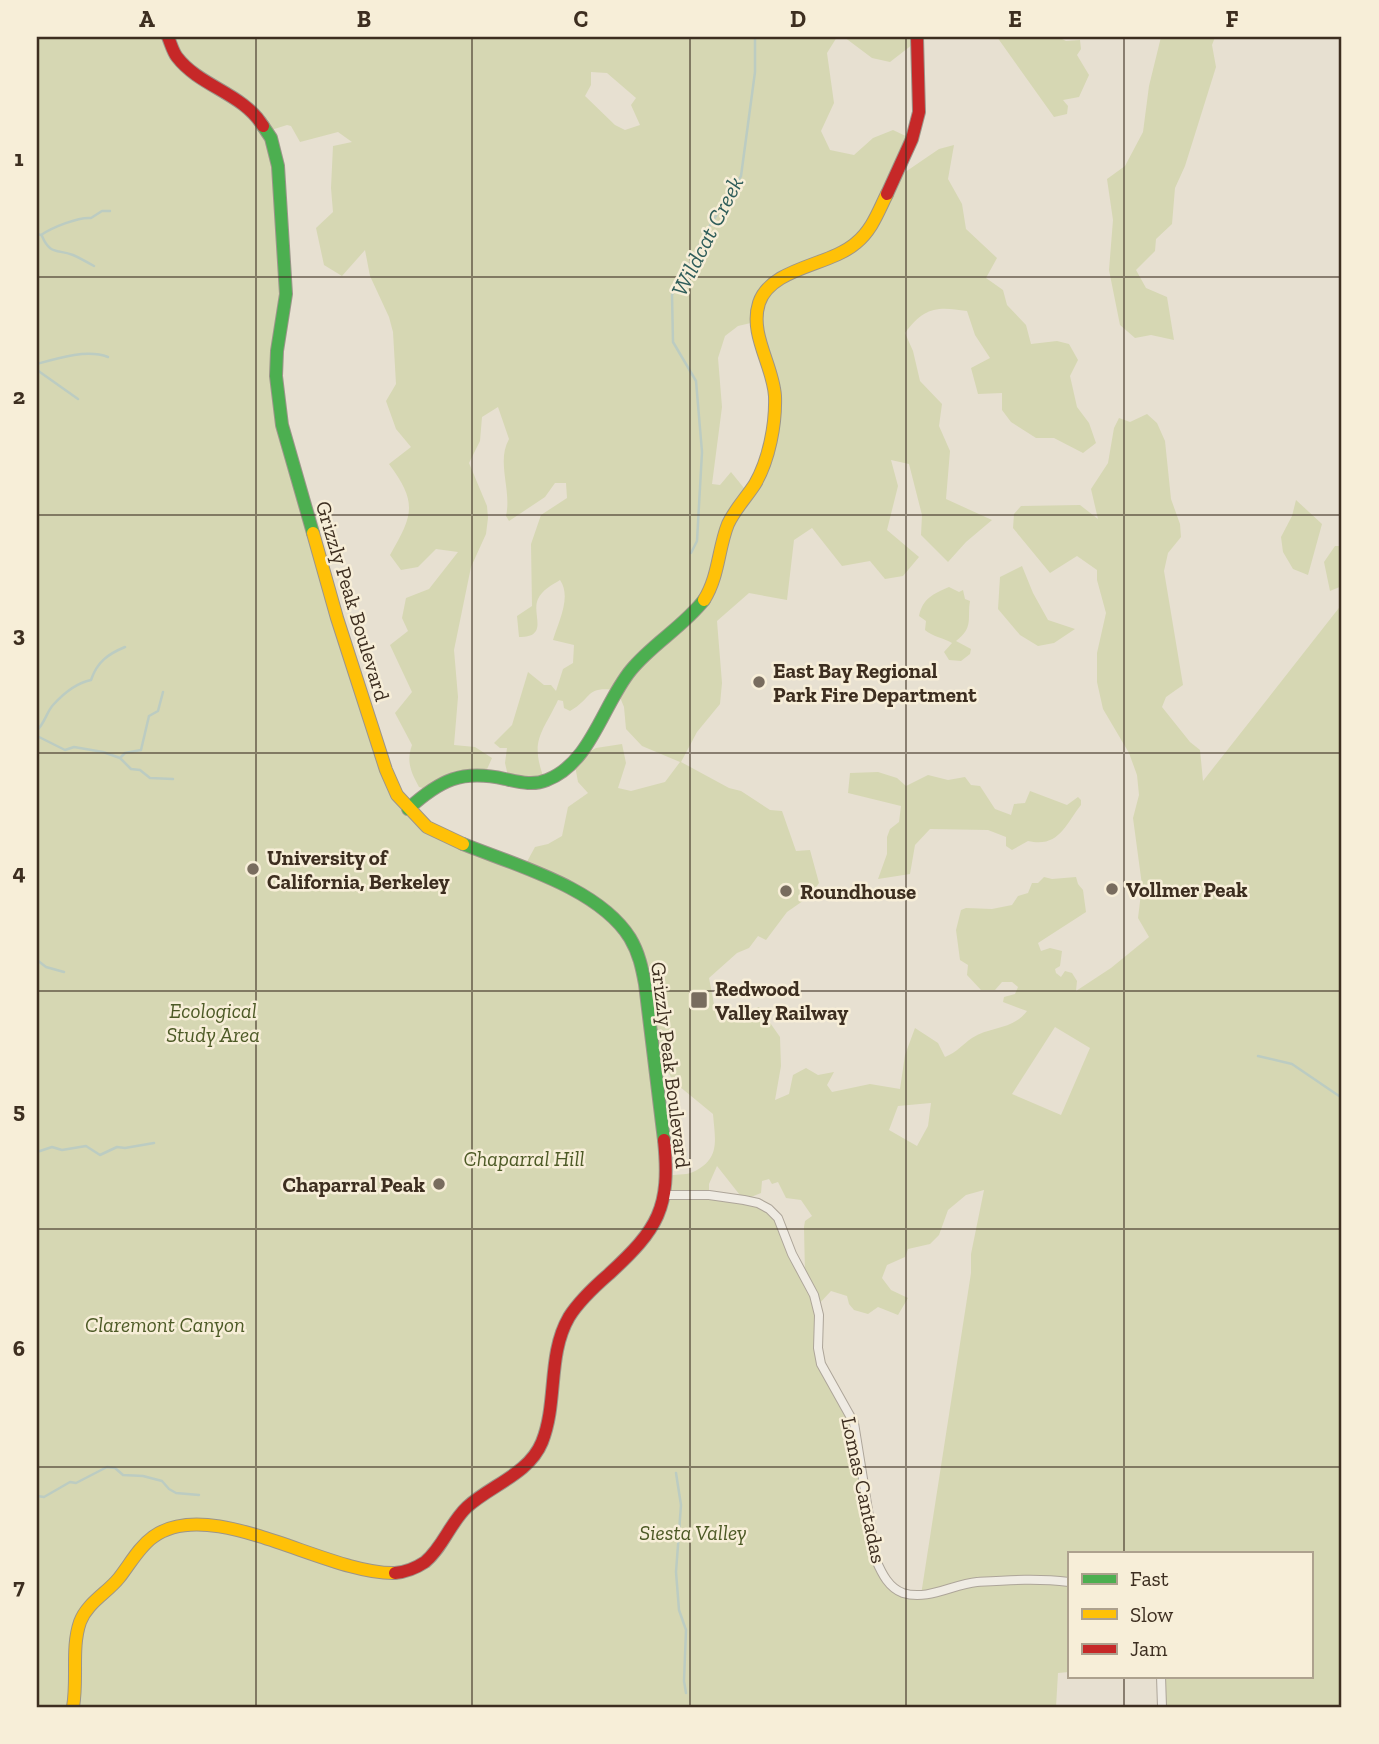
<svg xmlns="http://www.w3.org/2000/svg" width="1379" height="1744" viewBox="0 0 1379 1744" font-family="'Zilla Slab',serif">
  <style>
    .green { fill: #d6d7b3; fill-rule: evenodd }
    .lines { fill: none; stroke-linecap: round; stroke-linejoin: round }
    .stream { stroke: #bcccc2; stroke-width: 2.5 }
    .street-casing { stroke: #ada599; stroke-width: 10 }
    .fast-casing { stroke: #9c958a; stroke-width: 14 }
    .slow-casing { stroke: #9c958a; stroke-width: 14 }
    .jam-casing { stroke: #9c958a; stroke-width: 14 }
    .street { stroke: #efebe3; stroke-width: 8 }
    .fast { stroke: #4caf50; stroke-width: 12 }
    .slow { stroke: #ffc107; stroke-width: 12 }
    .jam { stroke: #c62828; stroke-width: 12 }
    .grid { fill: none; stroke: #3d2e20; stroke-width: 2; stroke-opacity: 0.55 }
    .poi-dot { fill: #786c5e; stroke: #f7eed8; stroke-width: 2.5 }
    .labels { text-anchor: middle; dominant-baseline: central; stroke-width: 5; stroke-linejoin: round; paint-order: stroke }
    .street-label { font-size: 21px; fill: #3d2e20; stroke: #f7eed8 }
    .poi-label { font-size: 21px; font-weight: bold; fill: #3d2e20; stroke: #f7eed8; text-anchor: start }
    .park-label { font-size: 21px; font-style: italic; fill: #4d5a26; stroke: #f7eed8 }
    .water-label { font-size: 23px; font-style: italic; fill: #2f5d5a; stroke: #f7eed8 }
    .neatline { fill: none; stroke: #3d2e20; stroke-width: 2.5 }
    .grid-label { font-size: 23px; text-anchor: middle; font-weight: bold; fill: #3d2e20 }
  </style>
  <rect width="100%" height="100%" fill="#e7e0d1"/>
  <path class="green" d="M37,37h800l-10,16 7,50 -13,28 9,19 24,5 19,-17 20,-8 19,9 -17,40 44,-30 15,-4 -6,34 14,25 4,25 31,29 -11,20 17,12 4,15 19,20 5,19 26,-3 12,3 9,16 -8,16 7,31 12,16 7,20 -13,10 -29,-15h-18l-25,-16 -9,-12v-17l-24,1 -7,-26 19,-10 -15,-23 -8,-24c-30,-5 -43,-4 -62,22l8,18 7,30 22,23 -3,22 11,25 -4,48 46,21 -26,22 -18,20 -27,-27 1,-20 -13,-51 -18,-4 7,26 -11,44 32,27 -16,19 -18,3 -15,-18 -28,5 -30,-38 -18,12 -7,60 -38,-7 -32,28 5,62 -2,21 -23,28 -16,30 48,26 12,3 29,19 12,1 14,40 14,-1 9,33 -9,13 -23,16 -21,28 -8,-4 -9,12 -12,5 -28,25 8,42 20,-3 22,-10 21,30 1,29 -6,34 14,-6 4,-19 13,-7 12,7 16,-3 -7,13 5,7 38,-8 30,5 5,-34 10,-27 23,15 7,14c12,-5 17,-12 27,-19 19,-12 41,-8 55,-27l-24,-9 1,-5 11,-3 3,-7 -6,-5h-10l-7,8h-14l-14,-15 1,-10 -8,-5 -4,-30 5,-20 5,-2 26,1 20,-4 6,-9 10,-3 4,-10h6l6,-6 8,2 24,-2 2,7 5,6 3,22 -48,31 3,8 9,-3 12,3 -2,15 -5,3 1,4 5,4 4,-6 7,2 5,8 -1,10 35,-23 38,-31 -11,-19 4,-33 -9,-67 6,-23 -2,-20 -8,-22 -26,-44 -6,-27v-29l9,-40 -9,-33v-10l-20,-14 -27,17 -37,-45 1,-14 7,-8 59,-1 18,14 -7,-30 17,-26 6,-35 5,-10 11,4 17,-8 10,9 8,18 6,58 9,25 1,13 -13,16 -4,18 19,114 -17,12 -4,10 28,35 10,8 3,31 139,-177v1103h-180l-1,-31h150v-123h-242v119l-11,1 -2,34h-1019zM591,72l16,1 29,25 -5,7 9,20 -15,5 -10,-5 -30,-29 6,-11zM287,125l4,1 9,16 38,-10 14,10 -19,4 -2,42 2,24 -17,16 8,37 18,11 23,-26 5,26 19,41 4,15 3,52 -10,17 10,28 15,18 -22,17c29,39 24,51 1,91l11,15 17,-3 18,-18 22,3 -29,37 -23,9 -4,20 6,13 -18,14 22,47 -17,21 17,32c-6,17 -1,27 7,42l11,3 54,-14 8,-18 -17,-11 -21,-2 4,-48 -4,-47 17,-83 15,-33 2,-16 -1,-12 -18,-43 11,-22 2,-24 16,-10 11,32c-13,23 3,51 -3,77l3,5 36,-24 10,-14h11l1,15 -26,17 -10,29 1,62 -15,10 2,21c31,0 12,-23 19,-38 4,-9 14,-14 22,-19 12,17 -2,43 -7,60l21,5 -1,18 -10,6 -7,22 -5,-6h-7l-16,-13 -16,53 -18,18 6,5h7l-2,15 3,13 37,5c-16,-41 -3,-47 13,-81l5,1 1,7 6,3c24,-14 14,-25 47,-21l7,17 2,22 16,17 38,16 -15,20 -34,9 -13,-3 8,-25 -4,-19 -26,4 -22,12 4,22 10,11 -20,14 -6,29 -14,8 -13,3 -12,22 -96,-42 -41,-57 -108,-370 8,-106 -11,-136 -7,-27zM755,322l19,94 -26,77 -17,-21 -11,13 -8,-1 10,-77 -4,-49 7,-22 13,-10zM1055,1027l35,21 -29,67 -49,-21zM654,1049l20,33 39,32c2,26 8,45 -20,58 -9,4 -17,1 -26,5zM931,1103l-3,23 -11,20 -28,-16 9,-24zM717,1166l26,33 -34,-4v-11zM769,1179l3,5 6,-2 8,16 15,2 11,16 -7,5 -1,6 1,48 -36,-66 -23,-10 15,-6 1,-12zM984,1190l-13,64v19l-50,322 -27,-7 -18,-28 -22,-137 -33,-59 -4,-58 14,-15 16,5 2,8 5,6 14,4 10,-7 20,8 10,-17 -17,-8 -9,-12 5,-13 18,-8 3,-8 22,-5 9,-9 9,-25 18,-15z
    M844,37h73v4l-27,21 -18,-4z
    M997,37h61l8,4 14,-1 1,9 -4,6 12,20 -10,22 -16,3 5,6 -1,8 -13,3z
    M1161,37h54l-3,8 4,22 -31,99 -10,22 -3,36 -16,15 -1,12 -19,19 10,18 21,9 7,43 -23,-5 -16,3 -15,-13 -11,-55 4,-50 -6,-41 18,-13 18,-34 6,-46z
    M1296,500l26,24 -14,51 -15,-6 -10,-17 -2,-15 11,-21z
    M1335,546h7v40l-12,5 -6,-29z
    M1022,566l11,27 15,27 27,9 -21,14 -16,3 -18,-11 -22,-26 2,-32z
    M949,587l10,5 4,-2 2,9 5,2c-3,18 4,26 -14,40l15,8 -1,5 -9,7 -12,-1 -5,-8 8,-9c-8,-5 -21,-7 -27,-13l1,-9 -7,-5c4,-18 14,-22 30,-29z
    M878,772l19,6 9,8 22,-11 20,5 17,-3 6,8 9,1 15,23 16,6 3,-11 11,-1 5,-12 37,14 11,-8 3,3v5c-16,20 -22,43 -53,36l-16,9 -6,-4v-9l-18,-7 -58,-1 -15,16 -5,29 -32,5 9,-25v-17l3,-8 9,-7 2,-16 -53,-13 2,-20z"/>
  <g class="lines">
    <path class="stream" d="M37,234l4,1c12,-8 37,-18 50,-17l11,-7h8
      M42,236c8,19 15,13 31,19 7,3 14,7 21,11
      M37,364c21,-6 50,-15 71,-7
      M37,370l41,29
      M691,553l6,-12 5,-89 -6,-71 -23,-39 -1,-47 40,-73 29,-46 14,-104v-35
      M37,730c8,-7 9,-17 16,-25 10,-11 23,-22 38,-25 6,-18 17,-26 34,-33
      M37,736l28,14 9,-3 29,5 17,6 11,11 9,1 10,8 23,1
      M120,758l5,-5 16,-3 8,-34 9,-5 5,-19
      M37,960l9,7 18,5
      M1258,1056l34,8 50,34
      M37,1152l15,-5 10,3 24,-4 14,9 17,-8 8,1 29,-5
      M676,1473l5,32 -5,67 3,38 7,20 -2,51 2,12
      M37,1496l7,1 26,-15 6,1 31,-16 8,1 8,7 20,1 19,5 7,8 7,4 23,2"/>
    <defs>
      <path id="street" d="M665,1195h44l35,5 14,3 11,6 9,9 14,36 22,41 5,20 -1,33 3,16 33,59 22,137c6,14 13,28 27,33 25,8 50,-9 74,-11 32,-2 61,-4 92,0
        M1161,1676l1,31"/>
      <path id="fast" d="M263,126l8,12 7,28 8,128 -9,57 -1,25 6,49 31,108
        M408,809c32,-29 54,-40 97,-30 14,3 28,7 42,1 44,-17 56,-76 84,-110 21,-26 52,-43 73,-70
        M463,844c52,21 136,44 167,94 9,15 12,30 15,46l19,156"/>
      <path id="slow" d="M313,533l24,85 49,152 11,25 30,32 36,17
        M704,600c15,-24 14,-51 24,-76 7,-15 18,-26 27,-40 14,-24 21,-60 20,-88 -2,-31 -26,-62 -16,-93 12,-36 71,-37 97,-60 16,-13 22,-31 31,-49
        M73,1707c5,-28 -2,-59 7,-85 7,-19 27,-29 39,-44 11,-14 20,-31 34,-41 58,-43 174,38 242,36"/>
      <path id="jam" d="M168,37c3,7 5,15 9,20 23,30 66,36 86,69
        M887,194l25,-55 7,-27 -2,-75
        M395,1573c11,-1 21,-5 30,-11 18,-15 25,-39 42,-55 24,-22 62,-33 75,-65 16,-40 5,-87 27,-125 10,-16 25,-30 40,-43 49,-45 62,-66 55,-134"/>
    </defs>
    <use href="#street" class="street-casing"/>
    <use href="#fast" class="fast-casing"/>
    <use href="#slow" class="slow-casing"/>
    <use href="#jam" class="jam-casing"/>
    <use href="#street" class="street"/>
    <use href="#fast" class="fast"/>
    <use href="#slow" class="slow"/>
    <use href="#jam" class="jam"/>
  </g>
  <path class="grid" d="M256,37v1670M472,37v1670M690,37v1670M906,37v1670M1124,37v1516M37,277h1305M37,515h1305M37,753h1305M37,991h1305M37,1229h1305M37,1467h1305M1124,1676v31"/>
  <g class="poi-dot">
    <circle cx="759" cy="682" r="7"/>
    <circle cx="253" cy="869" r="7"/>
    <circle cx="1112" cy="889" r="7"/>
    <circle cx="786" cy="891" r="7"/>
    <rect x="690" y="991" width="18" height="18" rx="3.5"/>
    <circle cx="439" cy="1184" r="7"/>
  </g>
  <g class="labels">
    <g class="street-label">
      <text transform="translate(353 601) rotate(73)">Grizzly Peak Boulevard</text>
      <text transform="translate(671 1065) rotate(83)">Grizzly Peak Boulevard</text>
      <text transform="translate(864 1490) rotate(78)">Lomas Cantadas</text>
    </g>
    <g class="poi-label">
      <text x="773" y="670">East Bay Regional<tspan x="773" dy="24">Park Fire Department</tspan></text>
      <text x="267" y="857">University of<tspan x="267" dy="24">California, Berkeley</tspan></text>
      <text x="1126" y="889">Vollmer Peak</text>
      <text x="800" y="891">Roundhouse</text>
      <text x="715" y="988">Redwood<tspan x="715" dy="24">Valley Railway</tspan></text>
      <text x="425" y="1184" text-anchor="end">Chaparral Peak</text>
    </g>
    <g class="park-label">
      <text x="213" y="1010">Ecological<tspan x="213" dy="24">Study Area</tspan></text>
      <text x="524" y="1158">Chaparral Hill</text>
      <text x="165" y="1324">Claremont Canyon</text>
      <text x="693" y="1532">Siesta Valley</text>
    </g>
    <g class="water-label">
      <text transform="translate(707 236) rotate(-63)">Wildcat Creek</text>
    </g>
  </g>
  <rect width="1379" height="1744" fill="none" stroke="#f7eed8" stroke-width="77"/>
  <rect x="1068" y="1552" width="245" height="126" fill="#f7eed8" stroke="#ada18e" stroke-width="2"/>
  <rect x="1082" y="1574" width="35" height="10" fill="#4caf50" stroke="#ada18e" stroke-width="2"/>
  <text x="1130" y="1586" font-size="21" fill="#3d2e20">Fast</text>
  <rect x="1082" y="1609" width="35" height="10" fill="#ffc107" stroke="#ada18e" stroke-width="2"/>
  <text x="1130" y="1622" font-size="21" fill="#3d2e20">Slow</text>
  <rect x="1082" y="1644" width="35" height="10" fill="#c62828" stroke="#ada18e" stroke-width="2"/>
  <text x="1130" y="1656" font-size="21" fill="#3d2e20">Jam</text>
  <rect x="38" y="38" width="1302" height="1668" class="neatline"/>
  <g class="grid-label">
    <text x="147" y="27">A</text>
    <text x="364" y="27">B</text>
    <text x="581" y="27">C</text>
    <text x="798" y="27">D</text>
    <text x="1015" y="27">E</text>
    <text x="1232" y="27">F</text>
    <text x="19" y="166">1</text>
    <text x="19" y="404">2</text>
    <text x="19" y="642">3</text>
    <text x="19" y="880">4</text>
    <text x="19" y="1118">5</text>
    <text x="19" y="1356">6</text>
    <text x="19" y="1594">7</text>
  </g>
</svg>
